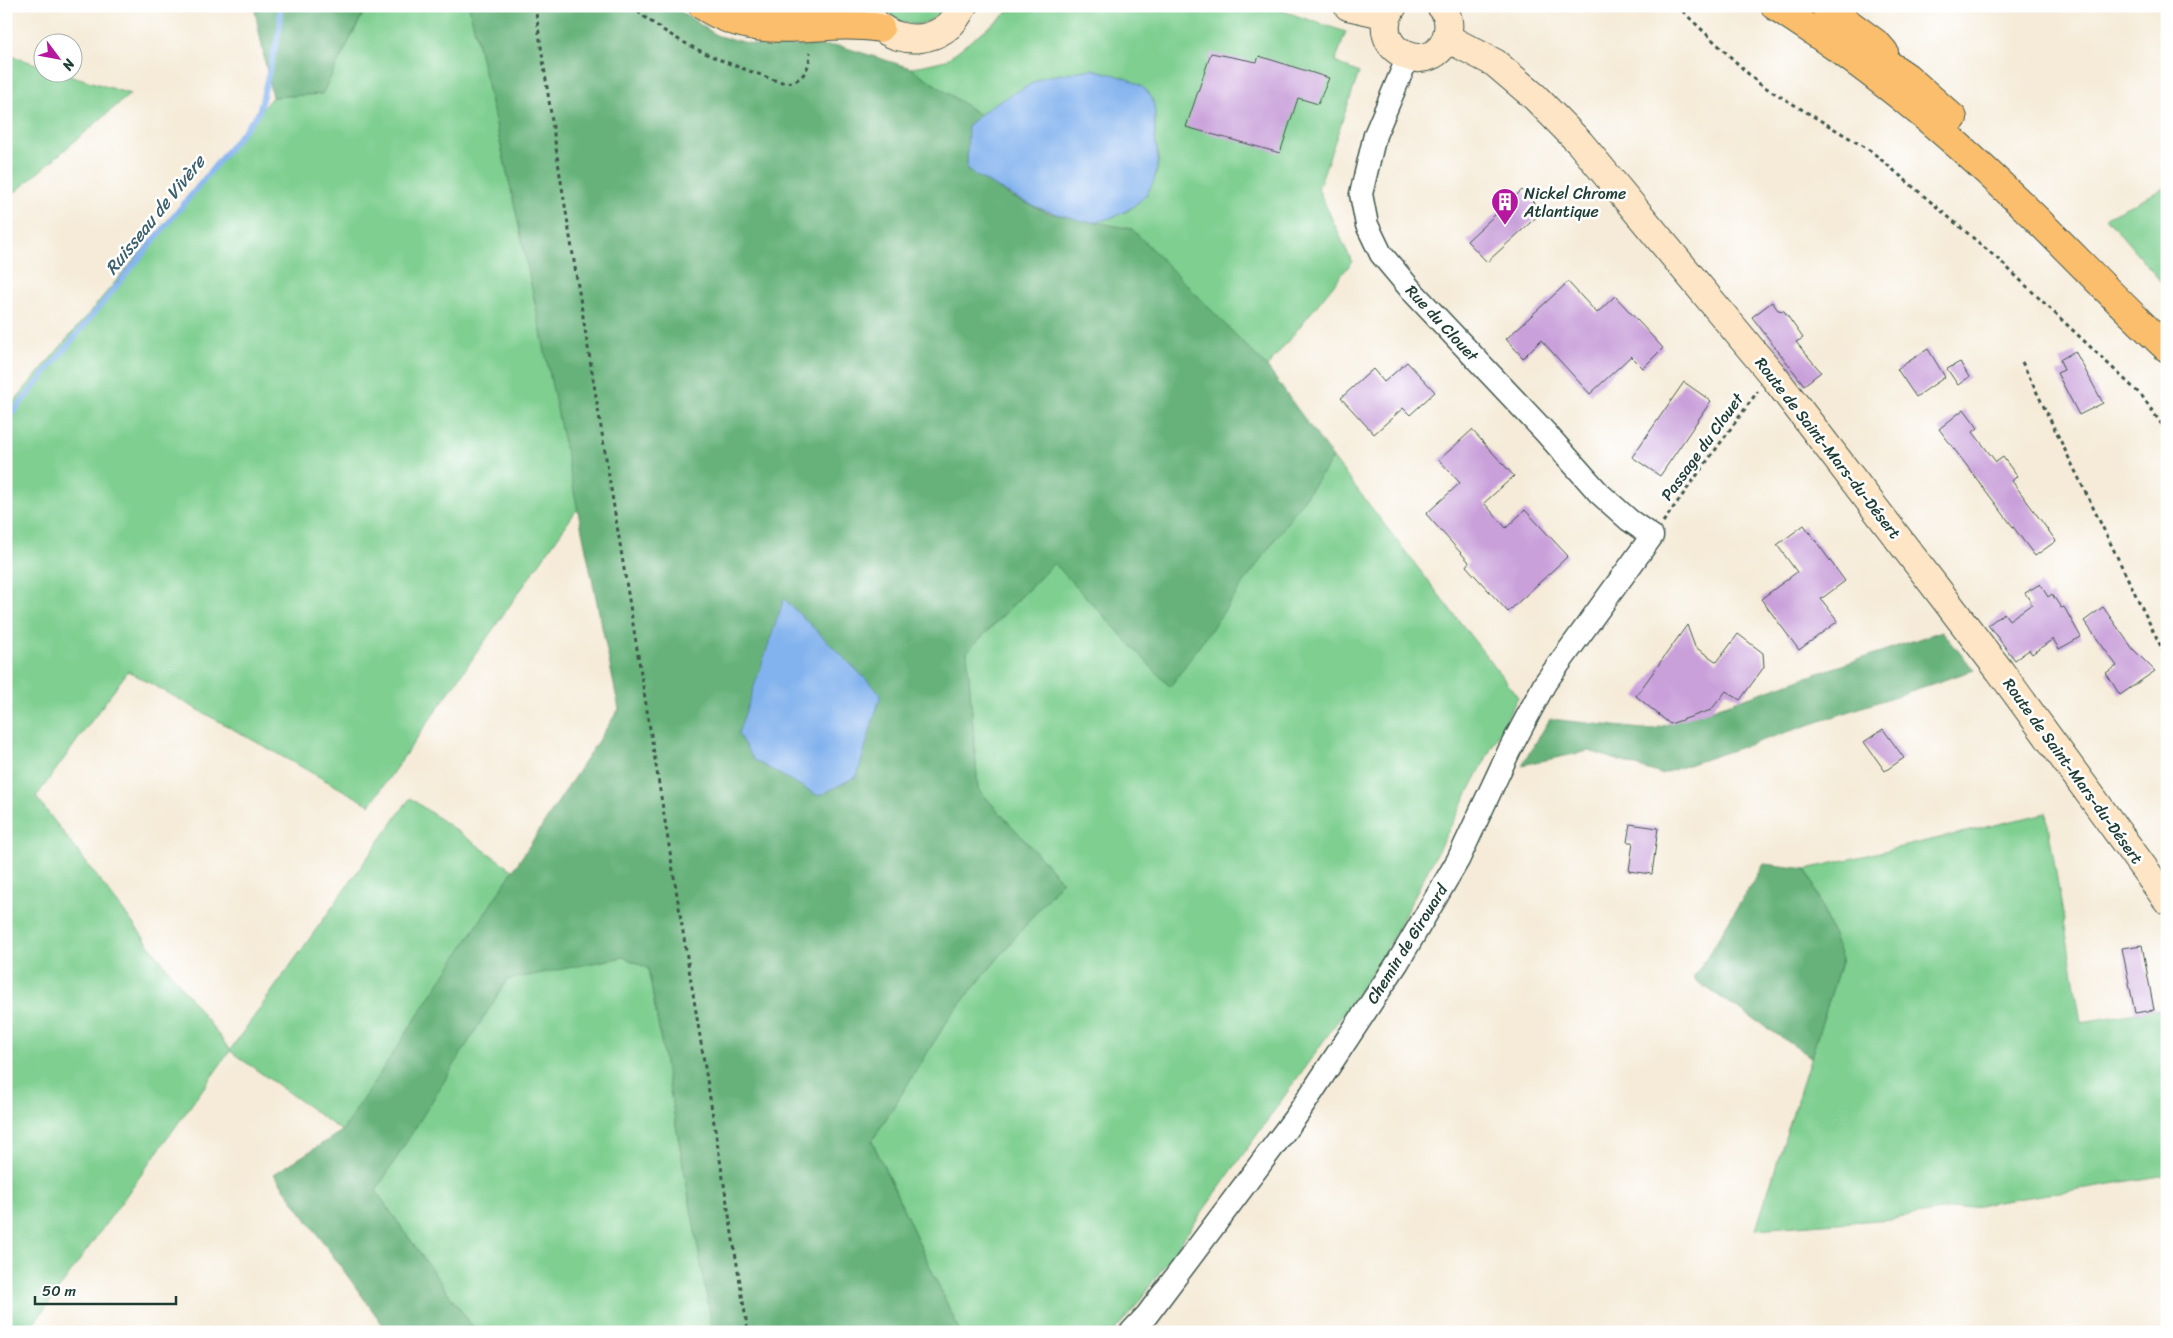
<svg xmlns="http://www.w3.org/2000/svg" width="2173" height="1338" viewBox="0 0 2173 1338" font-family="Sriracha,sans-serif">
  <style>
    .green { fill: #7ecf90; stroke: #4e8662 }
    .forest { fill: #66b27a; stroke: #427857 }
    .water { fill: #83b3ee; stroke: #517891 }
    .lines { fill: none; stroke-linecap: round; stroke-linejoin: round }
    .stream { stroke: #83b3ee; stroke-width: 5.5 }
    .building { fill: #c9a0da }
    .minor-casing { stroke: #3f574d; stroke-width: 25 }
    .secondary-casing { stroke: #3f574d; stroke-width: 30 }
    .primary-casing { stroke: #3f574d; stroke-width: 30 }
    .path { stroke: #3f574d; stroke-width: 3; stroke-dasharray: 4 4; stroke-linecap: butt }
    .minor { stroke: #fff; stroke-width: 22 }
    .secondary { stroke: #fde5c5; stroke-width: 28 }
    .primary { stroke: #fabe6d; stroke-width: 28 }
    .labels { text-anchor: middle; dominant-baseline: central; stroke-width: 5; stroke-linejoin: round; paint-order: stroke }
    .poi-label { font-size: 16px; fill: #1f3d34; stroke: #fff; text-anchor: start }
    .street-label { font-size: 16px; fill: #1f3d34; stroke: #fff }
    .water-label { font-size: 18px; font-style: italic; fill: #3d606c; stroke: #fff }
  </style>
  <rect width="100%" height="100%" fill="#fff"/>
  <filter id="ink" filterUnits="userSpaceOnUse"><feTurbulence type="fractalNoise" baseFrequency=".02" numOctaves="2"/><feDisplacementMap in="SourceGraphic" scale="10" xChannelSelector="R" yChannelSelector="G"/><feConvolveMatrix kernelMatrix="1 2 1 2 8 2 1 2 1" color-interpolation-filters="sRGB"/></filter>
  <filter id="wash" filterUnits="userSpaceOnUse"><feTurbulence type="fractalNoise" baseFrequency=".0096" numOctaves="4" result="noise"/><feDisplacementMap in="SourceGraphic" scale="20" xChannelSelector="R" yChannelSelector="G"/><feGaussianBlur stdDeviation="1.12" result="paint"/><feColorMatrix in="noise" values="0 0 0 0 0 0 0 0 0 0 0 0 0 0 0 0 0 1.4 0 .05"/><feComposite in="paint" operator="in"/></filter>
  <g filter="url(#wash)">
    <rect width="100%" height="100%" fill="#f5ebd8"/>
    <path class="green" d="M367,6h102l46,201 63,301 -208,297 -242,-134 -92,126 194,253 180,-252 104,73 -172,260 -112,-80 -202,281h-22v-921l266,-314 50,-3z
      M882,6h64c-20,25 -44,24 -64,0z
      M1029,6h239l78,26 -11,30 24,11 -41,116 34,73 -85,105 -135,-137 -38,-7 34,-12 19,-17 9,-20 3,-18 -4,-15v-26l-163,-10 -11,11 -70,-48 35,-8 66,-51z
      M6,54l36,12v6l21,1 67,21 -124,106z
      M2167,187v102l-61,-72z
      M1333,458l185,239 -137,263 -249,351 -19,21h-153l-88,-191 79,-126 111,-134 -84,-92 -11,-137 87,-89 116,123z
      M2046,813l35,209 86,-14v167l-276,44 -135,10 86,-270 -35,-90z
      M623,957l25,11 65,364h-236l-22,-29 -79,-112 131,-212z"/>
    <path class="forest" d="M254,6h113l-45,88 -50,3z
      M469,6h203l46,30 43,10h79l71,22 70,48 -13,9 -1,45 45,27 37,16 83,16 135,138 66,91 -163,229 -116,-124 -87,89 11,137 84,92 -111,134 -79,126 88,191h-247l-65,-364 -25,-11 -116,23 -131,211 79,112 22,29h-89l-114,-158 68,-43 277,-422 -104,-502z
      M1942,631l32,39 -313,104 -72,-23 -67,14 28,-46 101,11z
      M1764,864l43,5 35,90 -31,98 -118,-78z"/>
    <path class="water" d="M1092,69c18,5 46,9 58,26 9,14 2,33 6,48 4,19 1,41 -14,56 -14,13 -27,19 -47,23 -6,1 -15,-2 -22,-4 -39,-8 -71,-27 -106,-48l1,-45 24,-20 52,-28z
      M784,599l97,95 -24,82 -38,20 -65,-36 -16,-26z"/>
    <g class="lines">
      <path class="stream" d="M6,421l253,-309 21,-84v-22"/>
    </g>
    <g id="blocks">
      <path class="building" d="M1211,53l46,9 2,-6 70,22 -11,26 -20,-6 -18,55 -94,-26z
        M1522,190l20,22 -55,50 -20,-21z
        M1568,282l29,31 18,-17 48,52 -20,20 -12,-12 -41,38 -49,-54 -18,18 -17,-19z
        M1772,302l6,8 6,1 19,27 -7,4 25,30 -17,13 -52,-68z
        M1928,349l17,28 -29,20 -19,-28z
        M2075,351l28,52 -24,12 -22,-42 7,-3 -4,-10z
        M1407,362l28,30 -25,23 -7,-7 -29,26 -33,-36 32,-29 11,13z
        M1960,362l9,15 -11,8 -11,-16z
        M1684,382l27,19 -51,75 -28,-19z
        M1964,409l14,19 -5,4 23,30 7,-5 8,11 6,8 -5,5 44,60 -21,15 -96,-127z
        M1472,430l42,46 -30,27 22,25 19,-18 43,46 -60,56 -42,-46 3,-4 -43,-48 34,-31 -21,-23z
        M1804,525l41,56 -24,18 17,22 -39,29 -38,-51 36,-27 -20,-27z
        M2040,584l8,13 4,-3 9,14 3,-1 17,30 -22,12 -6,-10 -21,15 -3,-4 -14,10 -27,-35 16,-12 5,7 23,-16 -7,-11z
        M2103,607l30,42 22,22 -35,24 -14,-22 11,-7 -33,-45z
        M1687,625l8,22 22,15 21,-28 25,19 1,14 -24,33 -14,-9 -15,19 -41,14 -34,-28z
        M1883,729l21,29 -19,13 -21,-29z
        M1630,824l28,4 -6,46 -23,-3 4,-29h-6z
        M2142,945l12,65 -19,3 -13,-65z"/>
    </g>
  </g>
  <g filter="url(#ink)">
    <use href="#blocks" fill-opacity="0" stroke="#3f574d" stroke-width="1"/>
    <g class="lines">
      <defs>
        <path id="minor" d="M1131,1332l16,-17 150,-200 101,-153 60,-102 51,-109 36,-68 107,-147 -23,-16 -30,-27 -54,-61 -133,-141 -31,-37 -14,-29 -6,-31 14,-59 33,-78"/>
        <path id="secondary" d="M864,6c13,30 51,42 79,24 9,-5 15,-15 20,-24
          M1348,6l40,9
          M1393,6c-30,45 42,75 54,29 3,-10 1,-21 -6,-29
          M1447,38l48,25 40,34 45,46 191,230 229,298 167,229"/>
        <path id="primary" d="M703,6c60,39 114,12 177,22
          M751,6l37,5 36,-5
          M1775,6c85,54 171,125 243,195 50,48 98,100 149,147
          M1825,6l52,38 7,8
          M1863,47l44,30 46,41"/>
      </defs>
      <use href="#minor" class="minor-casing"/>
      <use href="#secondary" class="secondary-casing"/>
      <use href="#primary" class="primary-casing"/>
      <path class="path" d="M535,6l25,169 188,1157
        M631,6c39,33 76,50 124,67 11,3 24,11 36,9 14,-3 19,-17 19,-30
        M1677,6l81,77 113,68 128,109 143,136 25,36
        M2022,362l145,297
        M1663,522l95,-131"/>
      <use href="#minor" class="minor"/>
      <use href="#secondary" class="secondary"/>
      <use href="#primary" class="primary"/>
    </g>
  </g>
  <defs>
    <symbol id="building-pin" viewBox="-11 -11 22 30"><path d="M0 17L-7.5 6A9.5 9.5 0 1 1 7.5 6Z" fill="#b5179e" stroke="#fff"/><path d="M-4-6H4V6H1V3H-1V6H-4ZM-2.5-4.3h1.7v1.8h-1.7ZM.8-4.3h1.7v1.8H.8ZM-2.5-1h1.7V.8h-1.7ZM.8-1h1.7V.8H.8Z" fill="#fff"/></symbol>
  </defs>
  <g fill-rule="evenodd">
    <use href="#building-pin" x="1489" y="186" width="32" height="43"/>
  </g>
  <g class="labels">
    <g class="poi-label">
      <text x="1524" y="193">Nickel Chrome<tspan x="1524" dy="18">Atlantique</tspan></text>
    </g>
    <g class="street-label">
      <text transform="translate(1442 323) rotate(47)">Rue du Clouet</text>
      <text transform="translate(1702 447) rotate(-54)">Passage du Clouet</text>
      <text transform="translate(1828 448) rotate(52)">Route de Saint-Mars-du-Désert</text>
      <text transform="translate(2073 771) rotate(54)">Route de Saint-Mars-du-Désert</text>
      <text transform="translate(1407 944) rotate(-58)">Chemin de Girouard</text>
    </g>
    <g class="water-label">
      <text transform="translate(155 215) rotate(-51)">Ruisseau de Vivère</text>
    </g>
  </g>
  <rect width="2173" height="1338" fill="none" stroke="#fff" stroke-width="25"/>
  <g transform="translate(58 58) rotate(122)"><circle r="24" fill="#ffffff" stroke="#a5b1ae"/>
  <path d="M0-4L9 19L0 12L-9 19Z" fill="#b5179e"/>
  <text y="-8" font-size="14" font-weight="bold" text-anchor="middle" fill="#1f3d34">N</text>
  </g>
  <path d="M35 1296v8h141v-8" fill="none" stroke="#1f3d34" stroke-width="2.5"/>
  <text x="42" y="1296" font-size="15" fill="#1f3d34" stroke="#ffffff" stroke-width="4" paint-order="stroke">50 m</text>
</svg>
